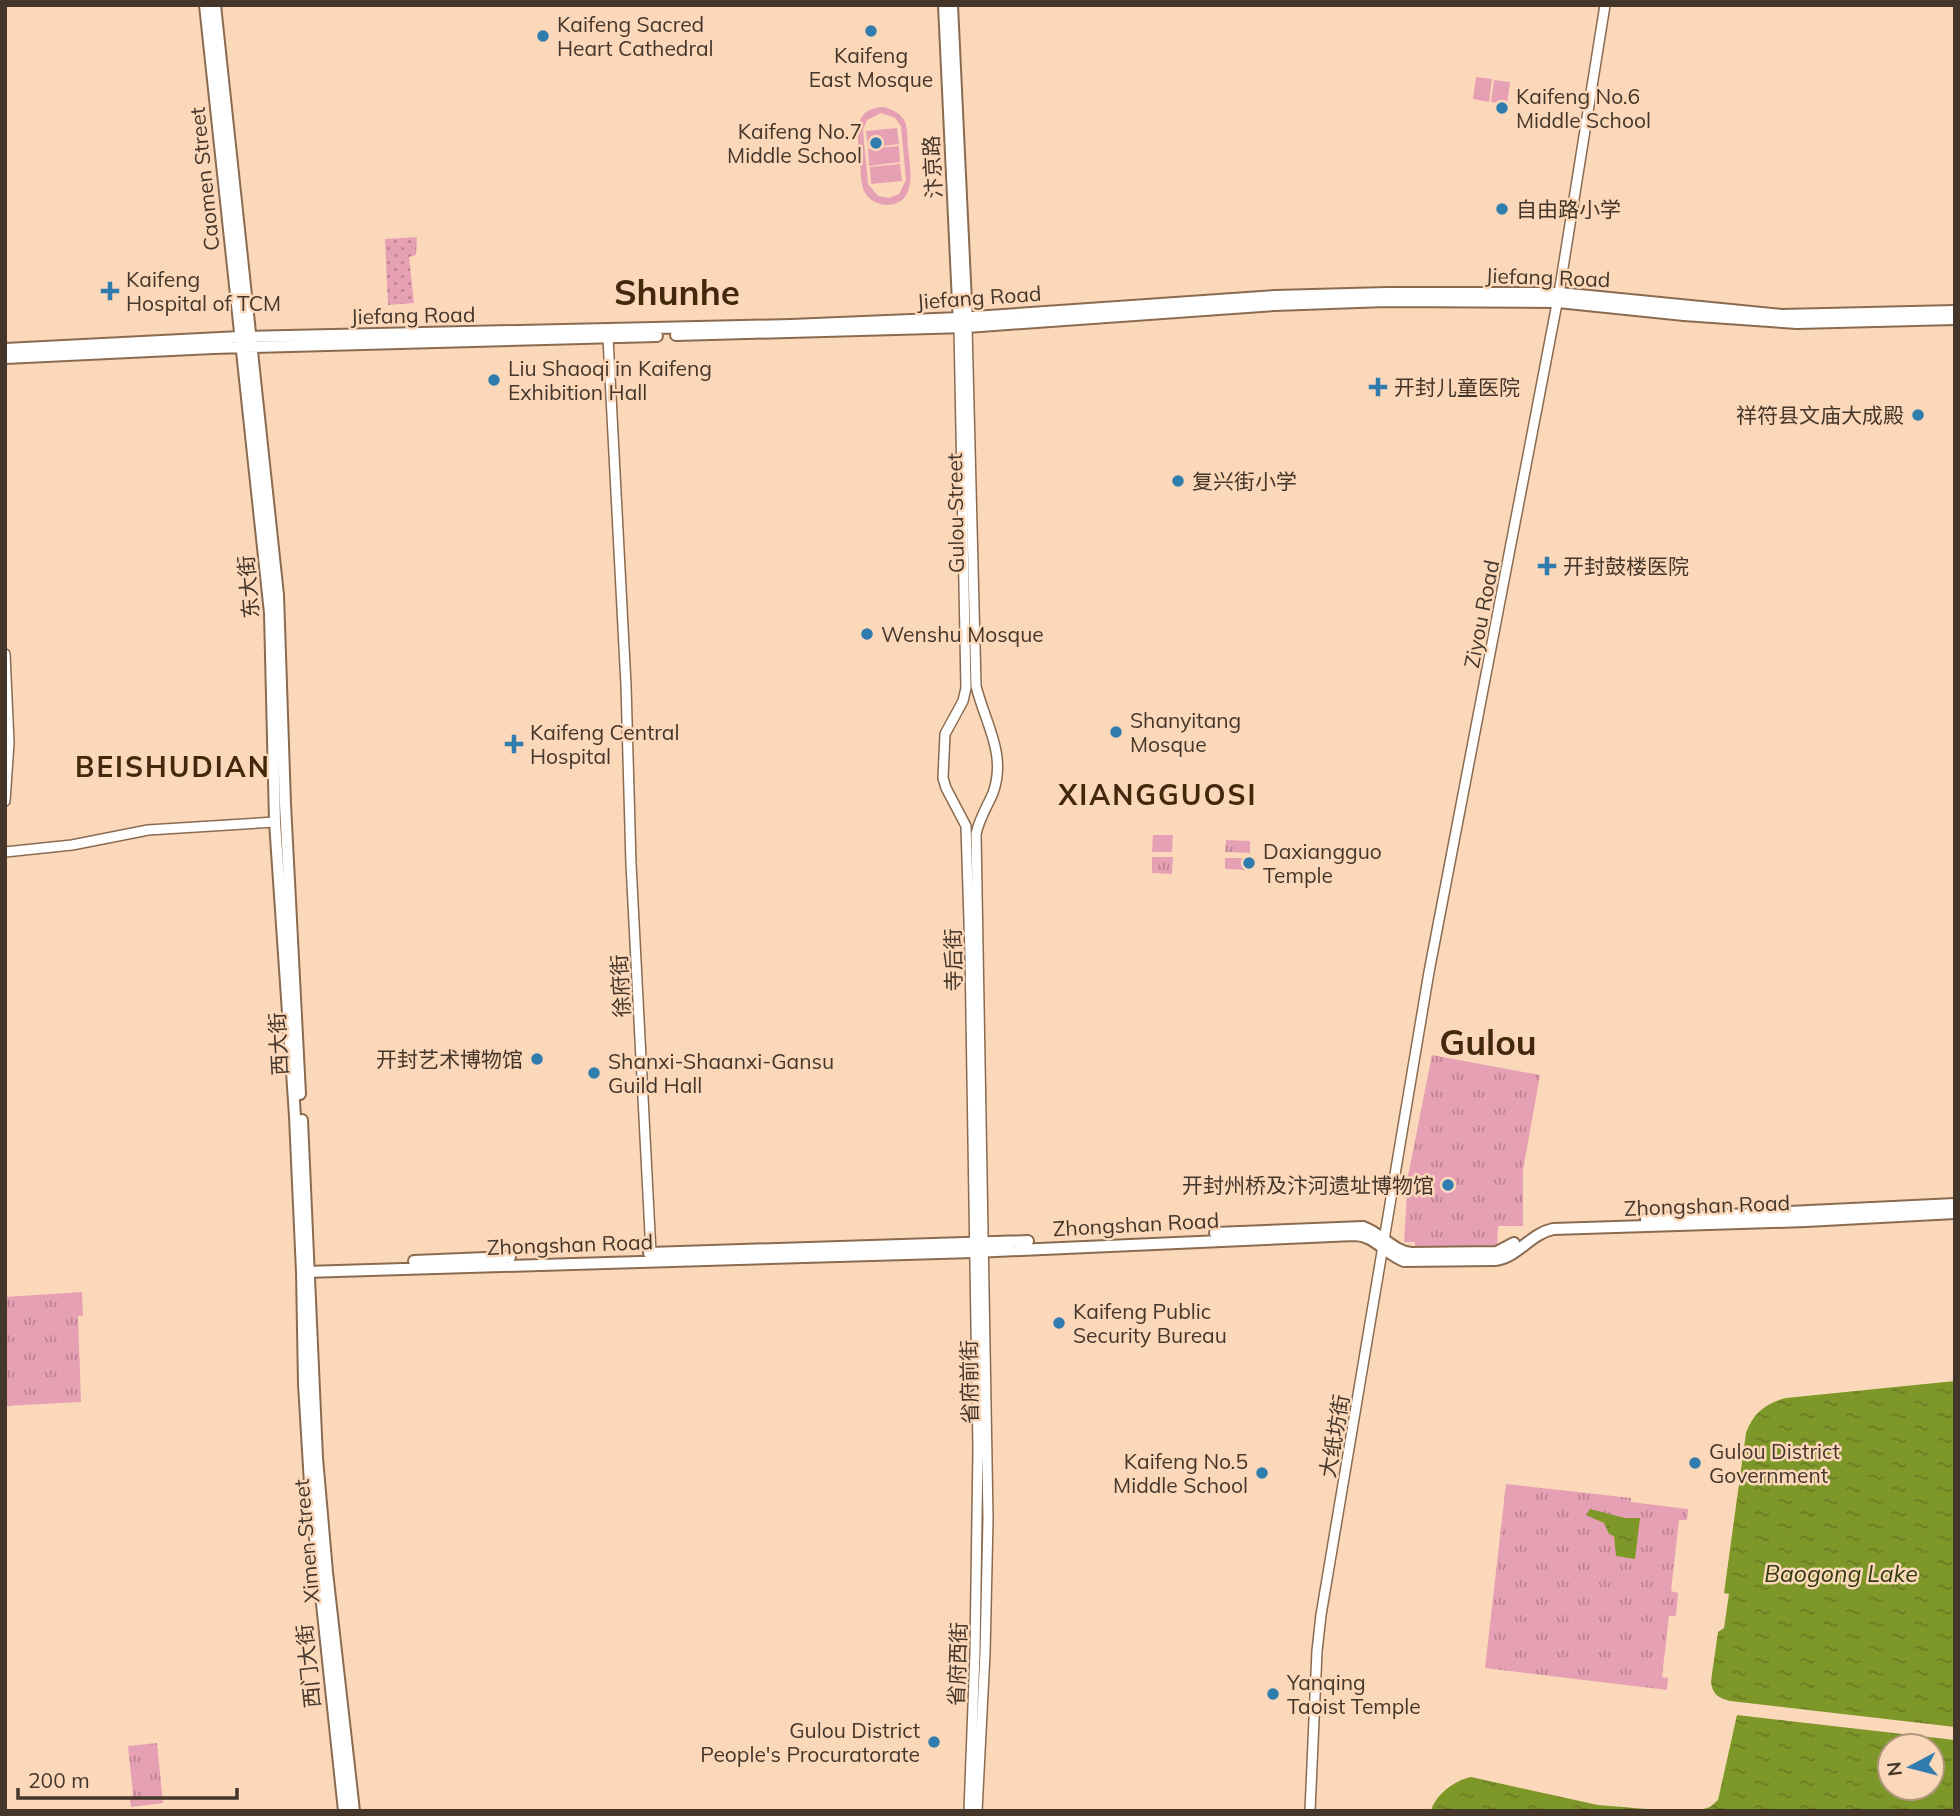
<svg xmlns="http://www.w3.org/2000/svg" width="1960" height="1816" viewBox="0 0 1960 1816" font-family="Mulish,'Noto Sans SC',sans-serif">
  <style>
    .grass { fill: url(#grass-tufts) }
    .garden { fill: url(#garden-dots) }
    .pitch { fill: #e6a0b3; fill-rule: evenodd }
    .water { fill: url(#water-ripples); fill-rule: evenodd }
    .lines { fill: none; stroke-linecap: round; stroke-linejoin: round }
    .minor-casing { stroke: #8b6b50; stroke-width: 12 }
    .major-casing { stroke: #8b6b50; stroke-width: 14 }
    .minor { stroke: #fff; stroke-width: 9 }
    .major { stroke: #fff; stroke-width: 10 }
    .poi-dot { fill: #307caf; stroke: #fcd8ba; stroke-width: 2.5 }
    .labels { text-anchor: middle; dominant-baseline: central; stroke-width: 5; stroke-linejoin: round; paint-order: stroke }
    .poi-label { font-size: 21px; fill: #44362a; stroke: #fcd8ba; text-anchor: start }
    .street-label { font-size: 21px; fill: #44362a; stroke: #fcd8ba }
    .water-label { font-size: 23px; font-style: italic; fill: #303a0e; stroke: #fcd8ba }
    .district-label { font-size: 28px; font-weight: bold; letter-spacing: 2px; fill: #43280d; stroke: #fcd8ba }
    .town-label { font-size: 35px; font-weight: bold; fill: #43280d; stroke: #fcd8ba }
  </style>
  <defs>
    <pattern id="grass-tufts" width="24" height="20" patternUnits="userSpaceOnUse" patternTransform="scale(1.75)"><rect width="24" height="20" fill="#e6a0b3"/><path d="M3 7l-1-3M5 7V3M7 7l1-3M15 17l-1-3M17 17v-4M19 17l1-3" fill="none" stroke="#bc8392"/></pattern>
    <pattern id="garden-dots" width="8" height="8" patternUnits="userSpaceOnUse" patternTransform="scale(1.75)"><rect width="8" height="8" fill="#e6a0b3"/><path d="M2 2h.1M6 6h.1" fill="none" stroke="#bc8392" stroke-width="1.8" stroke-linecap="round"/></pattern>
    <pattern id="water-ripples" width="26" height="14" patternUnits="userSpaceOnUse" patternTransform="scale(1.75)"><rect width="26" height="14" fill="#7e9729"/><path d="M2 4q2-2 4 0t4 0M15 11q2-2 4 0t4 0" fill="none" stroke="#697c23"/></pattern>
  </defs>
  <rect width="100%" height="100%" fill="#fcd8ba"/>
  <path class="grass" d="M1153,835h20l-1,17h-20z
    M1226,840l24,1v12l-25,-1z
    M1152,857h21l-1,17 -20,-1z
    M1225,858h25l-1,12 -24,-1z
    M1432,1055l108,20 -17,95v56h-25l-1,20h-82v-4h-11l4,-66z
    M82,1292l1,24h-5l3,86 -76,4v-109z
    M1506,1484l125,14v4l57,7 -1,11h-8l-8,71 7,2 -2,23h-7l-7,61 6,1 -1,12 -182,-22z
    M157,1743l6,60 -32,4 -1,-8 3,-4 -5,-49z"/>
  <path class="garden" d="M417,237l-1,18 -7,2 5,46 -26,2 -3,-66z"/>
  <path class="pitch" d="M1476,77l16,2 -3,23 -16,-3z
    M1494,80l16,2 -3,22 -16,-2z
    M883,107c9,2 18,6 22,15 3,7 2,18 3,26 2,20 10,55 -20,57 -9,0 -18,-4 -23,-12 -5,-9 -4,-22 -5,-32 -2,-23 -10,-52 23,-54zM881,113l14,5 6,8 5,54 -7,14 -10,4 -11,-2 -10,-12 -5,-54 4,-10z
    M897,128l2,16 -31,4 -2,-17z
    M899,146l1,16 -31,4 -1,-17z
    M900,164l2,17 -31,3 -1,-17z"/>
  <path class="water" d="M1955,1381v346l-225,-26c-12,-3 -18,-7 -19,-20l7,-49 6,-4 5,-34 -5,-1 22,-160c7,-20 20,-30 40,-35z
    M1590,1509l35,9h15l-5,41 -19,-3 -2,-20 -5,-2 -5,-11 -18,-8z
    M1737,1715l218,25v71h-258l13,-4 8,-7zM1932,1746v42h-42v-42z
    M1471,1777l127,28 73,6h-240c4,-16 24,-31 40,-34z"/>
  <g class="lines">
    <defs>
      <path id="minor" d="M959,327l7,361 -3,13 -18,33 -2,44 3,10 20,38 4,127 8,496 -3,204 -6,158
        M967,327l9,359c9,37 31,68 17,107 -6,14 -14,26 -17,41l12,685 -3,134 -8,158
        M608,338l18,347 5,179 20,389
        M5,654l4,89 -4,58
        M5,852l67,-7 76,-15 127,-8
        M1310,1811l7,-160 4,-36 108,-643 130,-679 46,-288"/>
      <path id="major" d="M205,5l65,608 5,209 20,294 7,156 2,112 7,116 33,311
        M215,5l63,590 7,209 15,290
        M944,5l15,319
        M952,5l15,319
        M676,335l291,-8 308,-22 111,-4 172,1 126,13 113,8 158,-4
        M5,349l235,-12 551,-12 168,-7 316,-22 112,-3h172l223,22 173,-4
        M5,358l208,-10 444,-12
        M302,1120l15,338 10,114 27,239
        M1646,1219l309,-15
        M1215,1233l148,-6c18,6 31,25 49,26l85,-1 17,-9
        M649,1253l379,-12
        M414,1261l96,-4
        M305,1272l669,-20 380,-17c21,0 31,19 50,26l91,-1c22,-2 35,-26 58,-31l253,-8 149,-8"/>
    </defs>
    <use href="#minor" class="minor-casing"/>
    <use href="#major" class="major-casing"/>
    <use href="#minor" class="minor"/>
    <use href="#major" class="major"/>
  </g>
  <g class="poi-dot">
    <circle cx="871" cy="31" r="7"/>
    <circle cx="543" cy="36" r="7"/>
    <circle cx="1502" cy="108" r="7"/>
    <circle cx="876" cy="143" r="7"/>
    <circle cx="1502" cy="209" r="7"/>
    <path d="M106.5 280.5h7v7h7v7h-7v7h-7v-7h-7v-7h7z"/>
    <circle cx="494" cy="380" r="7"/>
    <path d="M1374.5 376.5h7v7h7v7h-7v7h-7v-7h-7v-7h7z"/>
    <circle cx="1918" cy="415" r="7"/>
    <circle cx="1178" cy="481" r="7"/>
    <path d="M1543.5 555.5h7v7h7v7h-7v7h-7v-7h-7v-7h7z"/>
    <circle cx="867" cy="634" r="7"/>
    <circle cx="1116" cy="732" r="7"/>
    <path d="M510.5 733.5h7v7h7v7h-7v7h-7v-7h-7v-7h7z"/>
    <circle cx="1249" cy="863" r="7"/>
    <circle cx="537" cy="1059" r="7"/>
    <circle cx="594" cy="1073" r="7"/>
    <circle cx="1448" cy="1185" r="7"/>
    <circle cx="1059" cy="1323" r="7"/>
    <circle cx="1695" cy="1463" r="7"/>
    <circle cx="1262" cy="1473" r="7"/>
    <circle cx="1273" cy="1694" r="7"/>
    <circle cx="934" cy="1742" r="7"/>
  </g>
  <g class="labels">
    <g class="poi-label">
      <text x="557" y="24">Kaifeng Sacred<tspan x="557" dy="24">Heart Cathedral</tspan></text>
      <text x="871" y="55" text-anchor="middle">Kaifeng<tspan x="871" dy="24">East Mosque</tspan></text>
      <text x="1516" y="96">Kaifeng No.6<tspan x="1516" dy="24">Middle School</tspan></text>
      <text x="862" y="131" text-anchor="end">Kaifeng No.7<tspan x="862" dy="24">Middle School</tspan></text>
      <text x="1516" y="209">自由路小学</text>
      <text x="126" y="279">Kaifeng<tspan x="126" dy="24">Hospital of TCM</tspan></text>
      <text x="508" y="368">Liu Shaoqi in Kaifeng<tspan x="508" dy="24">Exhibition Hall</tspan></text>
      <text x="1394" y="387">开封儿童医院</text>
      <text x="1904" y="415" text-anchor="end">祥符县文庙大成殿</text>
      <text x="1192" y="481">复兴街小学</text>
      <text x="1563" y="566">开封鼓楼医院</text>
      <text x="881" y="634">Wenshu Mosque</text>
      <text x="1130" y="720">Shanyitang<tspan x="1130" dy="24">Mosque</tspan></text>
      <text x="530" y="732">Kaifeng Central<tspan x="530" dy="24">Hospital</tspan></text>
      <text x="1263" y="851">Daxiangguo<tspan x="1263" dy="24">Temple</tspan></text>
      <text x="523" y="1059" text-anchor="end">开封艺术博物馆</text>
      <text x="608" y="1061">Shanxi-Shaanxi-Gansu<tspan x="608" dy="24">Guild Hall</tspan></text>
      <text x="1434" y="1185" text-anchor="end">开封州桥及汴河遗址博物馆</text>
      <text x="1073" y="1311">Kaifeng Public<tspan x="1073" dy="24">Security Bureau</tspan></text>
      <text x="1709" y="1451">Gulou District<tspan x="1709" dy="24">Government</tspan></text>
      <text x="1248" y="1461" text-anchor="end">Kaifeng No.5<tspan x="1248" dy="24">Middle School</tspan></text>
      <text x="1287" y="1682">Yanqing<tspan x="1287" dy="24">Taoist Temple</tspan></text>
      <text x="920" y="1730" text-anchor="end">Gulou District<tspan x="920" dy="24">People's Procuratorate</tspan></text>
    </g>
    <g class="street-label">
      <text transform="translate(932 167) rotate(-93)">汴京路</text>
      <text transform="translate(204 179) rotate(-96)">Caomen Street</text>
      <text transform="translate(1548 277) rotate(2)">Jiefang Road</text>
      <text transform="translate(979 297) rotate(-4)">Jiefang Road</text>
      <text transform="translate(413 315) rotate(-1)">Jiefang Road</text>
      <text transform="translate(955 513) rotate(-91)">Gulou Street</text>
      <text transform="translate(248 587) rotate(-95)">东大街</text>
      <text transform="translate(1481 614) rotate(-79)">Ziyou Road</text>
      <text transform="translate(953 960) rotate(-91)">寺后街</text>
      <text transform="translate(620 986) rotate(-93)">徐府街</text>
      <text transform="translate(278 1044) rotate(-93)">西大街</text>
      <text transform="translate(1707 1205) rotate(-2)">Zhongshan Road</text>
      <text transform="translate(1136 1224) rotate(-3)">Zhongshan Road</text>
      <text transform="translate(570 1244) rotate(-2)">Zhongshan Road</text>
      <text transform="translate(969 1382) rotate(-91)">省府前街</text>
      <text transform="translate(1334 1436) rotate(-80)">大纸坊街</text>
      <text transform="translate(306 1541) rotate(-95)">Ximen Street</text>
      <text transform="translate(957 1664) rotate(-88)">省府西街</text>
      <text transform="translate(308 1666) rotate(-96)">西门大街</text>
    </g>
    <g class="water-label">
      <text x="1841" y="1573">Baogong Lake</text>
    </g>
    <g class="district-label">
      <text x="173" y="766">BEISHUDIAN</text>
      <text x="1158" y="794">XIANGGUOSI</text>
    </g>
    <g class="town-label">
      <text x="677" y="292">Shunhe</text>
      <text x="1488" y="1042">Gulou</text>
    </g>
  </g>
  <rect width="1960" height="1816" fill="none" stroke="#44362a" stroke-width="14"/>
  <g transform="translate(1911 1767) rotate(263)"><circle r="33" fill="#fcd8ba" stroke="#b29780" stroke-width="2"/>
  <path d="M0-5L12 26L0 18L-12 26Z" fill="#307caf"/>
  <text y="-10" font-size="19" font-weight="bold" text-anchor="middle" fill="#44362a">N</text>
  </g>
  <path d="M18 1788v10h219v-10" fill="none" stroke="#44362a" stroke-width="3.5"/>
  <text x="28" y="1788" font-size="21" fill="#44362a" stroke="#fcd8ba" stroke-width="5" paint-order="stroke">200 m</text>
</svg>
